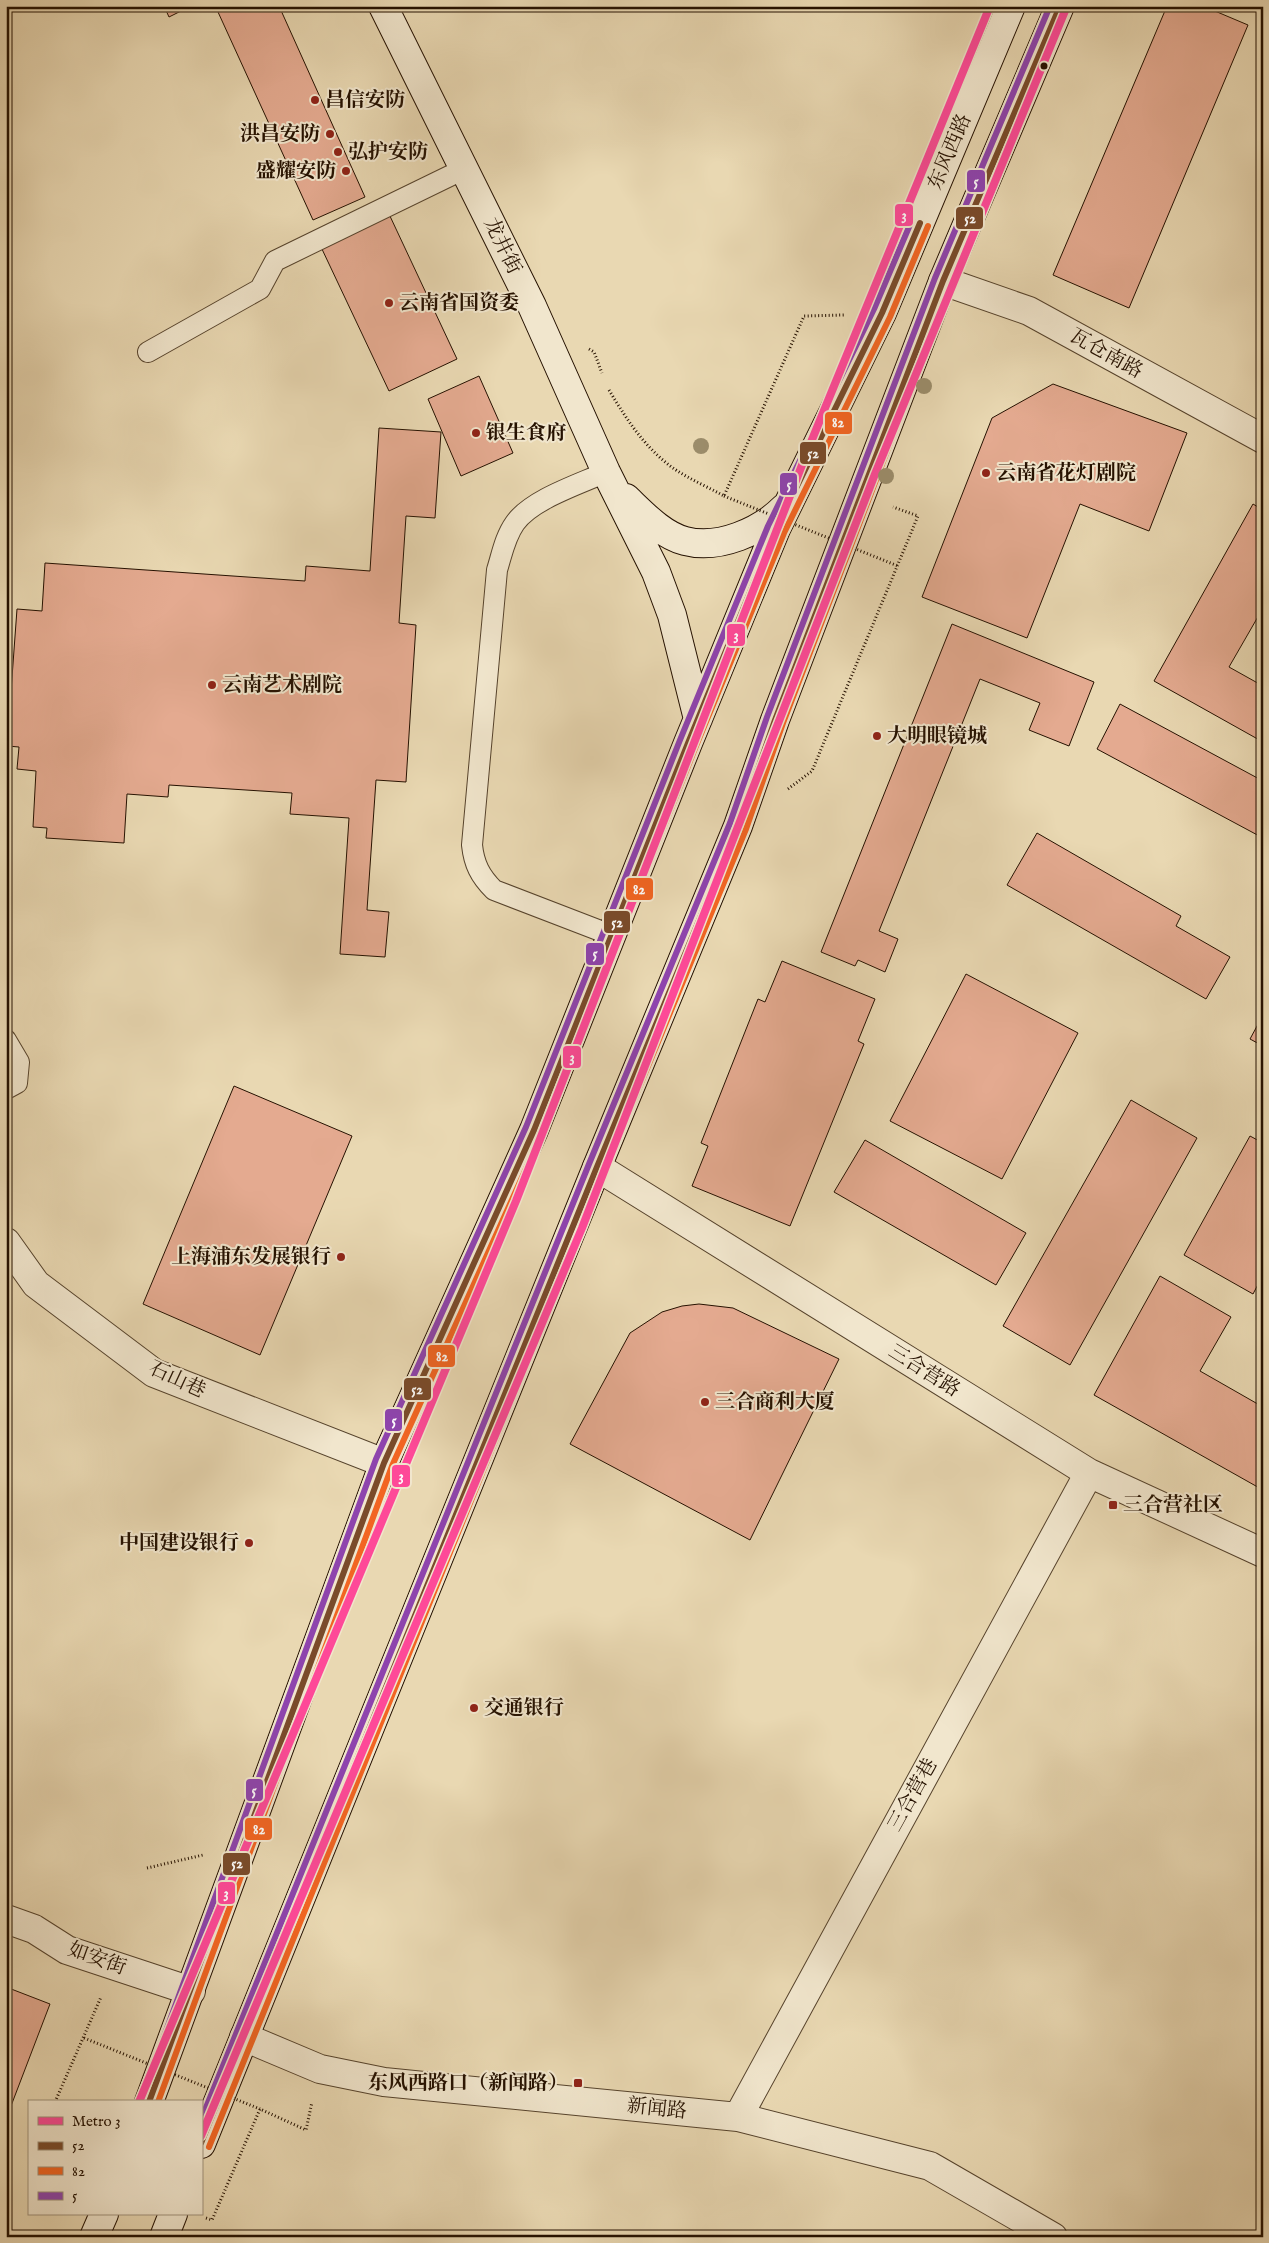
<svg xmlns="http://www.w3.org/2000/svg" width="1269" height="2243" viewBox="0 0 1269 2243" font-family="'IM FELL English','Noto Serif SC',serif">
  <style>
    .building { fill: #e4aa90; stroke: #251100 }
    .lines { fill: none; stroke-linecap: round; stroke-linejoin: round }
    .lane-casing { stroke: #56432c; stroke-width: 22 }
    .street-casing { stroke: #56432c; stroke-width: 30 }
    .secondary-casing { stroke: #251100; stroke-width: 30 }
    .path { stroke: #251100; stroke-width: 3; stroke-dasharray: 1 2.5; stroke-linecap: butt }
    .lane { stroke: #f1e6cd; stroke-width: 20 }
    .street { stroke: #f1e6cd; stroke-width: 28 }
    .secondary { stroke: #f1e6cd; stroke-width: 28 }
    .path-bridge { stroke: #251100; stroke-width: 3; stroke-dasharray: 1 2.5; stroke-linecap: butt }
    .bus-1-casing { stroke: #f1e6cd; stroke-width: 10 }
    .bus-2-casing { stroke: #f1e6cd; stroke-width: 10 }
    .bus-3-casing { stroke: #f1e6cd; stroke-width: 10 }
    .bus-1 { stroke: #7a4b2a; stroke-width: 6 }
    .bus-2 { stroke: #f26522; stroke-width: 6 }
    .bus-3 { stroke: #8e44ad; stroke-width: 6 }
    .metro-1-casing { stroke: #f1e6cd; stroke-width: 11 }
    .metro-1 { stroke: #fe4998; stroke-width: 8 }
    .tree { fill: #9b8c6a }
    .bus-dot { fill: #251100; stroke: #f1e6cd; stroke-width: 2 }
    .poi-dot { fill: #8f2418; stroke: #f1e6cd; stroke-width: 2 }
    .labels { text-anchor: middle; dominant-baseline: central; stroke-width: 4; stroke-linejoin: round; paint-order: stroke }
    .poi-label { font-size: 20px; font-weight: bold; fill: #251100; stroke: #f1e6cd; text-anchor: start }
    .street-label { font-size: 20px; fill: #251100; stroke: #f1e6cd }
    .line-badge { stroke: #f1e6cd; stroke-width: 2 }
    .badge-label { font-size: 14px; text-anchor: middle; font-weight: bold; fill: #fff }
  </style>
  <rect width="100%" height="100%" fill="#e9d8b2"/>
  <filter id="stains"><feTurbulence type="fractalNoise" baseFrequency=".004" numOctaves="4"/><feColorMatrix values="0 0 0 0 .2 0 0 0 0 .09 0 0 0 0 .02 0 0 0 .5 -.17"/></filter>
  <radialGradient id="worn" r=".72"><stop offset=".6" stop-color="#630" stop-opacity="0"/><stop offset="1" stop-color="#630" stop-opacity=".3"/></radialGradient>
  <path class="building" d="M164,6h27l-22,11z
    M230,6h49l86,191 -52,23 -95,-208z
    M1167,6h36l45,19 -119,283 -76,-33z
    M389,214l68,145 -68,32 -68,-144z
    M479,376l34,77 -52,23 -33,-77z
    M1053,384l134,49 -38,98 -69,-27 -53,134 -105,-41 70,-179z
    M379,428l62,4 -6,86 -29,-2 -7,107 17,2 -10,157 -30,-2 -9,130 22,2 -4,45 -45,-3 9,-136 -59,-4 2,-21 -123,-8 -1,12 -41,-3 -3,49 -78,-5 1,-10 -14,-1 3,-56 -19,-2 2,-22 -12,-1 10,-137 25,2 3,-48 260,18 1,-15 64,5z
    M1253,504l10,6v98l-34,59 34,19v56l-109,-61z
    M952,624l142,58 -25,64 -40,-16 11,-27 -60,-24 -101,252 19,8 -13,33 -27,-12 -3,6 -34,-14z
    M1120,704l143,77v57l-166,-89z
    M1037,833l144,83 -5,10 54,31 -24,42 -199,-114z
    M782,961l93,38 -17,42 6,3 -74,182 -98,-40 16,-40 -7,-3 57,-144 7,3z
    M966,974l112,59 -76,146 -112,-58z
    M1263,1015v31l-13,-7z
    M234,1086l118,50 -92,219 -117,-51z
    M1131,1100l66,38 -127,227 -67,-39z
    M1250,1136l13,7v132l-10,19 -69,-39z
    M865,1140l161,93 -30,52 -162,-93z
    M1160,1276l71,41 -31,54 63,36v83l-169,-95z
    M699,1304l34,4 106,51 -89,181 -180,-96 60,-111 32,-21 20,-6z
    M6,1987l44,17 -44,115z"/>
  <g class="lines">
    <defs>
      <path id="lane" d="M148,352l112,-63 15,-28 189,-92
        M606,472c-26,12 -74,27 -91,51 -10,14 -13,31 -18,47l-25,275c2,19 8,31 22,45l117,45
        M6,1040l13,22 -2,21 -11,6"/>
      <path id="street" d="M943,281l86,30 234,128
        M597,1167l492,306 174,80
        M6,1242l30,42 118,89 230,90
        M6,1919l28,10 33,21 124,41
        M244,2037l76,32 64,13 354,35 192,49 123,71
        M738,2117l351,-644"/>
      <path id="secondary" d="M383,6l149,300 74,166 50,100 16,43 26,104
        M626,498c17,16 36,37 59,43 34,9 76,-10 99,-33
        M149,2102l235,-639 150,-333 154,-387 88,-214 106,-216 129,-307
        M201,2144l396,-977 141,-341 37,-106 168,-439 117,-275
        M94,2237l10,-23
        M164,2237l9,-23"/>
    </defs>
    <use href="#lane" class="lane-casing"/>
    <use href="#street" class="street-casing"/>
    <use href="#secondary" class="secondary-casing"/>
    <path class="path" d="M589,349l5,3 8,21
      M609,390c18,30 36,58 64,78 16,11 35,19 51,28l80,-180 40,-1
      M788,789l24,-18 106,-255 -25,-9
      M147,1868l56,-13
      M55,2102l46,-105
      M206,2218l6,2 48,-111 46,21 6,-28"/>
    <use href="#lane" class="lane"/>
    <use href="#street" class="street"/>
    <use href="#secondary" class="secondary"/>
    <path class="path-bridge" d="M724,496l174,70
      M84,2038l176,71"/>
    <defs>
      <path id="bus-1" d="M149,2102l235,-639 150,-333 154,-387 88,-214 106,-216 38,-90
        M201,2143l396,-976 141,-341 37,-106 168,-439 117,-275"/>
      <path id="bus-2" d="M158,2102l234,-636 150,-333 154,-387 88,-213 106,-216 38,-91
        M209,2147l396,-977 141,-341 37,-106 168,-439 117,-275"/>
      <path id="bus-3" d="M141,2099l235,-640 150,-332 154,-387 88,-214 106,-217 38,-89
        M201,2120l388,-956 141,-341 37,-106 168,-439 115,-272"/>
    </defs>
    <use href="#bus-1" class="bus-1-casing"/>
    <use href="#bus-2" class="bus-2-casing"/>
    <use href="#bus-3" class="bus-3-casing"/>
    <use href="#bus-1" class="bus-1"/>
    <use href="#bus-2" class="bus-2"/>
    <use href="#bus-3" class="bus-3"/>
    <defs>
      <path id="metro-1" d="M139,2102l377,-901 293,-754 181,-441
        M201,2136l381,-908 293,-754 192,-468"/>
    </defs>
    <use href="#metro-1" class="metro-1-casing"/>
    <use href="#metro-1" class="metro-1"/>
  </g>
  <g class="tree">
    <circle cx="924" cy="386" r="8"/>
    <circle cx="701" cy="446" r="8"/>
    <circle cx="886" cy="476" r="8"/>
  </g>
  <circle class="bus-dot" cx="1044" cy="66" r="4.5"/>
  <g class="poi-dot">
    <circle cx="315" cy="100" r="5"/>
    <circle cx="330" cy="134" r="5"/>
    <circle cx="338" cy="152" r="5"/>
    <circle cx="346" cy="171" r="5"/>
    <circle cx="389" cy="303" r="5"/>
    <circle cx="476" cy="433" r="5"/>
    <circle cx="986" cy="473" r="5"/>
    <circle cx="212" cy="685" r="5"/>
    <circle cx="877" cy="736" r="5"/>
    <circle cx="341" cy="1257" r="5"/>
    <circle cx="705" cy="1402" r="5"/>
    <rect x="1108" y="1500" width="10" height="10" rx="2.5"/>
    <circle cx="249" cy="1543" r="5"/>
    <circle cx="474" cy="1708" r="5"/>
    <rect x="573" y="2078" width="10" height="10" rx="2.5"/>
  </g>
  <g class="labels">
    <g class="poi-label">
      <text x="325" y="100">昌信安防</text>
      <text x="320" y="134" text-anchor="end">洪昌安防</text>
      <text x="348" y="152">弘护安防</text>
      <text x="336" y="171" text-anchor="end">盛耀安防</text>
      <text x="399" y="303">云南省国资委</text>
      <text x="486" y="433">银生食府</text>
      <text x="996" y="473">云南省花灯剧院</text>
      <text x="222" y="685">云南艺术剧院</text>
      <text x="887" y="736">大明眼镜城</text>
      <text x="331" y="1257" text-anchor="end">上海浦东发展银行</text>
      <text x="715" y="1402">三合商利大厦</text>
      <text x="1123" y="1505">三合营社区</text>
      <text x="239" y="1543" text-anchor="end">中国建设银行</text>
      <text x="484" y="1708">交通银行</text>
      <text x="568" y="2083" text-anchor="end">东风西路口（新闻路）</text>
    </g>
    <g class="street-label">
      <text transform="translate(950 152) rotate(-67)">东风西路</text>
      <text transform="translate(502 246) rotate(64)">龙井街</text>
      <text transform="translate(1106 354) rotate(29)">瓦仓南路</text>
      <text transform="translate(924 1371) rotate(32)">三合营路</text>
      <text transform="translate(177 1380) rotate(25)">石山巷</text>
      <text transform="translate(913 1795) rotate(-61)">三合营巷</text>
      <text transform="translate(97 1959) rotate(20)">如安街</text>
      <text transform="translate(657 2109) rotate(6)">新闻路</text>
    </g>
  </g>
  <g class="line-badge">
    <rect x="966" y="169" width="20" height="24" rx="5" fill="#8e44ad"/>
    <rect x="894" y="203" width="20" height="24" rx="5" fill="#fe4998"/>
    <rect x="955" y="206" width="29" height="24" rx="5" fill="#7a4b2a"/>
    <rect x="824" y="411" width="29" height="24" rx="5" fill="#f26522"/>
    <rect x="799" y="441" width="28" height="24" rx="5" fill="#7a4b2a"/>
    <rect x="779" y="472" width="19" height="24" rx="5" fill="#8e44ad"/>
    <rect x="726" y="623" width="20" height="24" rx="5" fill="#fe4998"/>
    <rect x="625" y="877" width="29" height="24" rx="5" fill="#f26522"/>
    <rect x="603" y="910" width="28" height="24" rx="5" fill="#7a4b2a"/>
    <rect x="585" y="942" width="20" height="24" rx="5" fill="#8e44ad"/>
    <rect x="562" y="1045" width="20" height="24" rx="5" fill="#fe4998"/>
    <rect x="427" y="1344" width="29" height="24" rx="5" fill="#f26522"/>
    <rect x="403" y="1377" width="29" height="24" rx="5" fill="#7a4b2a"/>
    <rect x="384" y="1408" width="19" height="24" rx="5" fill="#8e44ad"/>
    <rect x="391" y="1464" width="20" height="24" rx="5" fill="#fe4998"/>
    <rect x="245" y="1778" width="19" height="24" rx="5" fill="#8e44ad"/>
    <rect x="244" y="1817" width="29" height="24" rx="5" fill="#f26522"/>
    <rect x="222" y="1852" width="29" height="24" rx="5" fill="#7a4b2a"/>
    <rect x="217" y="1881" width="19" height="24" rx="5" fill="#fe4998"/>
  </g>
  <g class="badge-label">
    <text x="976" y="186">5</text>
    <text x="904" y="220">3</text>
    <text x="970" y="223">52</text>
    <text x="838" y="427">82</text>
    <text x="813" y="458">52</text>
    <text x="789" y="489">5</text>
    <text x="736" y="640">3</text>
    <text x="639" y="894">82</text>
    <text x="617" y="927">52</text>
    <text x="595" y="958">5</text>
    <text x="572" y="1062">3</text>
    <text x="442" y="1361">82</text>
    <text x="417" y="1394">52</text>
    <text x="394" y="1425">5</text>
    <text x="401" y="1481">3</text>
    <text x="254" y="1795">5</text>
    <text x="259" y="1834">82</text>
    <text x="237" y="1868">52</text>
    <text x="226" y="1898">3</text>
  </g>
  <rect width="1269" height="2243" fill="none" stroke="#e9d8b2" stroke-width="25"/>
  <rect x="8" y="8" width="1254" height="2228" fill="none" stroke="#251100" stroke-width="2.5"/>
  <rect x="12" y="12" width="1244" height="2218" fill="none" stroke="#251100"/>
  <rect x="28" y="2100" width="175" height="115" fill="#f1e6cd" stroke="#9f917b"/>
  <rect x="38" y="2117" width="25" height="8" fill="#fe4998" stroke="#9f917b"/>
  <text x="72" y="2126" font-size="15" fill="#251100">Metro 3</text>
  <rect x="38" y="2142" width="25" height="8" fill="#7a4b2a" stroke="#9f917b"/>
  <text x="72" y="2150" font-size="15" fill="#251100">52</text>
  <rect x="38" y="2167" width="25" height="8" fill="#f26522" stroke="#9f917b"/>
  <text x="72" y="2176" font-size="15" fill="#251100">82</text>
  <rect x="38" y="2192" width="25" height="8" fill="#8e44ad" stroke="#9f917b"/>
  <text x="72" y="2200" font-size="15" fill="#251100">5</text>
  <rect width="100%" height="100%" filter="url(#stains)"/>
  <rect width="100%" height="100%" fill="url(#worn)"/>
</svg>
